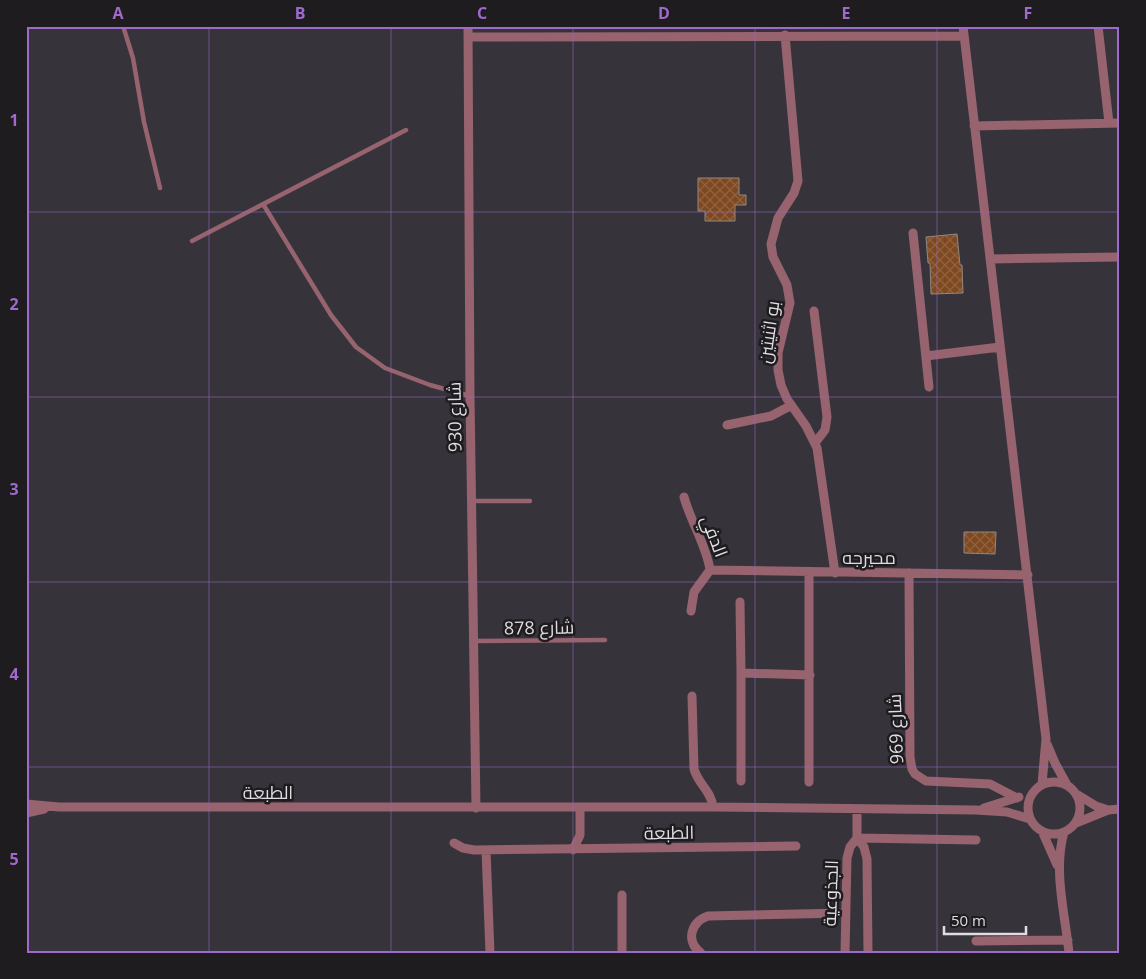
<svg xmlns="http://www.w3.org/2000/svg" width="1146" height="979" viewBox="0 0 1146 979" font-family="'Open Sans',Cairo,sans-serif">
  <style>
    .building { fill: url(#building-cross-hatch); stroke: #918882 }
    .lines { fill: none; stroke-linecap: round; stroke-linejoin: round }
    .lane { stroke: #96636e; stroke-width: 4.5 }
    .street { stroke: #96636e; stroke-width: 9 }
    .grid { fill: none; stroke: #9e6acb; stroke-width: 1; stroke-opacity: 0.55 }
    .labels { text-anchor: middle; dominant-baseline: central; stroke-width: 5; stroke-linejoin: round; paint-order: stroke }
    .street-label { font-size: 18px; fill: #dfdde2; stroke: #1e1c1f }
    .neatline { fill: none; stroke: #9e6acb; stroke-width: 2 }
    .grid-label { font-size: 16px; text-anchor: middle; font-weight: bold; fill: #9e6acb }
  </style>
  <defs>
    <pattern id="building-cross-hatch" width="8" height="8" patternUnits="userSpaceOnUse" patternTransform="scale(1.25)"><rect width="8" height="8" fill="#7e4820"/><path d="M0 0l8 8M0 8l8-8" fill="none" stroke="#906240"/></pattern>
  </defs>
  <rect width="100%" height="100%" fill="#37333b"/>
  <path class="building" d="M698,178h41v17h7v10h-11v16h-30v-10h-7z
    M957,234l3,31h2l1,28 -32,1 -1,-31h-2l-2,-26z
    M964,532h32l-1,22 -31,-1z"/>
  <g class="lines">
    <path class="lane" d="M123,26l10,32 11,64 16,66
      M263,204l68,111 25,32 29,21 45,17 40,11
      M192,241l214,-111
      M471,501h59
      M473,641l132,-1"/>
    <path class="street" d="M468,26l2,370 6,412
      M963,26l83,713 -4,45
      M1098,26l11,97
      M785,35l13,146 -4,12 -16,25 -7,26 2,13 14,28 3,18 -12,50v17l3,15 6,14 19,27 11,22 18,125
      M468,37l496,-1
      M974,126l146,-3
      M913,233l16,154
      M990,259l130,-2
      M814,311l13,106 -2,13 -10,13
      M926,356l74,-9
      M727,425l44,-9 19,-10
      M684,497c6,23 23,50 26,73l-16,22 -3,19
      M710,570l318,5
      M809,572v210
      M909,573l1,184 2,12 3,5 11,7 64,3 27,14
      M740,602l1,71
      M692,696l2,73c4,15 18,23 19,38
      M1047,744l8,19 12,22
      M741,781v-108l69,2
      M1028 808a26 26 0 1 1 52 0a26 26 0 1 1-52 0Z
      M1078,795l18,11 12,4
      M26,804l33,3h654l263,3 31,2 23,7
      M984,808l35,-11
      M857,809v29l7,9 3,12 1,94
      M26,813l18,-4
      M1076,823l32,-13 12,-1
      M1042,831l15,34
      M1064,832c-11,39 1,81 5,121
      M857,838l119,2
      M454,843l9,5 11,2 322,-4
      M486,850l4,103
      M573,850l7,-15v-28
      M622,895v58
      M976,941l92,-1
      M701,953c-16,-12 -10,-31 7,-37l137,-3
      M845,953l2,-95 3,-11 7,-9"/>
  </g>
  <path class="grid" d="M209,26v927M391,26v927M573,26v927M755,26v927M937,26v927M26,212h1094M26,397h1094M26,582h1094M26,767h1094"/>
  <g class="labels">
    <g class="street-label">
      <text transform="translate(768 332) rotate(-82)">بو اثنيتين</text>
      <text transform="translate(454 417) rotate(-91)">شارع 930</text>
      <text transform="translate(715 536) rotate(69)">الدفي</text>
      <text x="869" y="557">محيرجه</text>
      <text transform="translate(539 627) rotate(-1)">شارع 878</text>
      <text transform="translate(895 729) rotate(-92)">شارع 969</text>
      <text x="268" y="792">الطبعة</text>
      <text transform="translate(669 832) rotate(-1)">الطبعة</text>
      <text transform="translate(830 893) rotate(-88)">الجذوعية</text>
    </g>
  </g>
  <rect width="1146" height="979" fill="none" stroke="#1e1c1f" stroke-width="55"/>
  <path d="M944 926v8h82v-8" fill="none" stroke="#dfdde2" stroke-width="2.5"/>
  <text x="951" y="926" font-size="15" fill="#dfdde2" stroke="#1e1c1f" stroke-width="4" paint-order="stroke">50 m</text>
  <rect x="28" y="28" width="1090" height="924" class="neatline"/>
  <g class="grid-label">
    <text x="118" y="19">A</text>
    <text x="300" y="19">B</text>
    <text x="482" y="19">C</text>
    <text x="664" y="19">D</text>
    <text x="846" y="19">E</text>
    <text x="1028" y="19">F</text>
    <text x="14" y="126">1</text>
    <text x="14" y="310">2</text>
    <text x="14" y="495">3</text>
    <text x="14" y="680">4</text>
    <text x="14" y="865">5</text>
  </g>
</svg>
